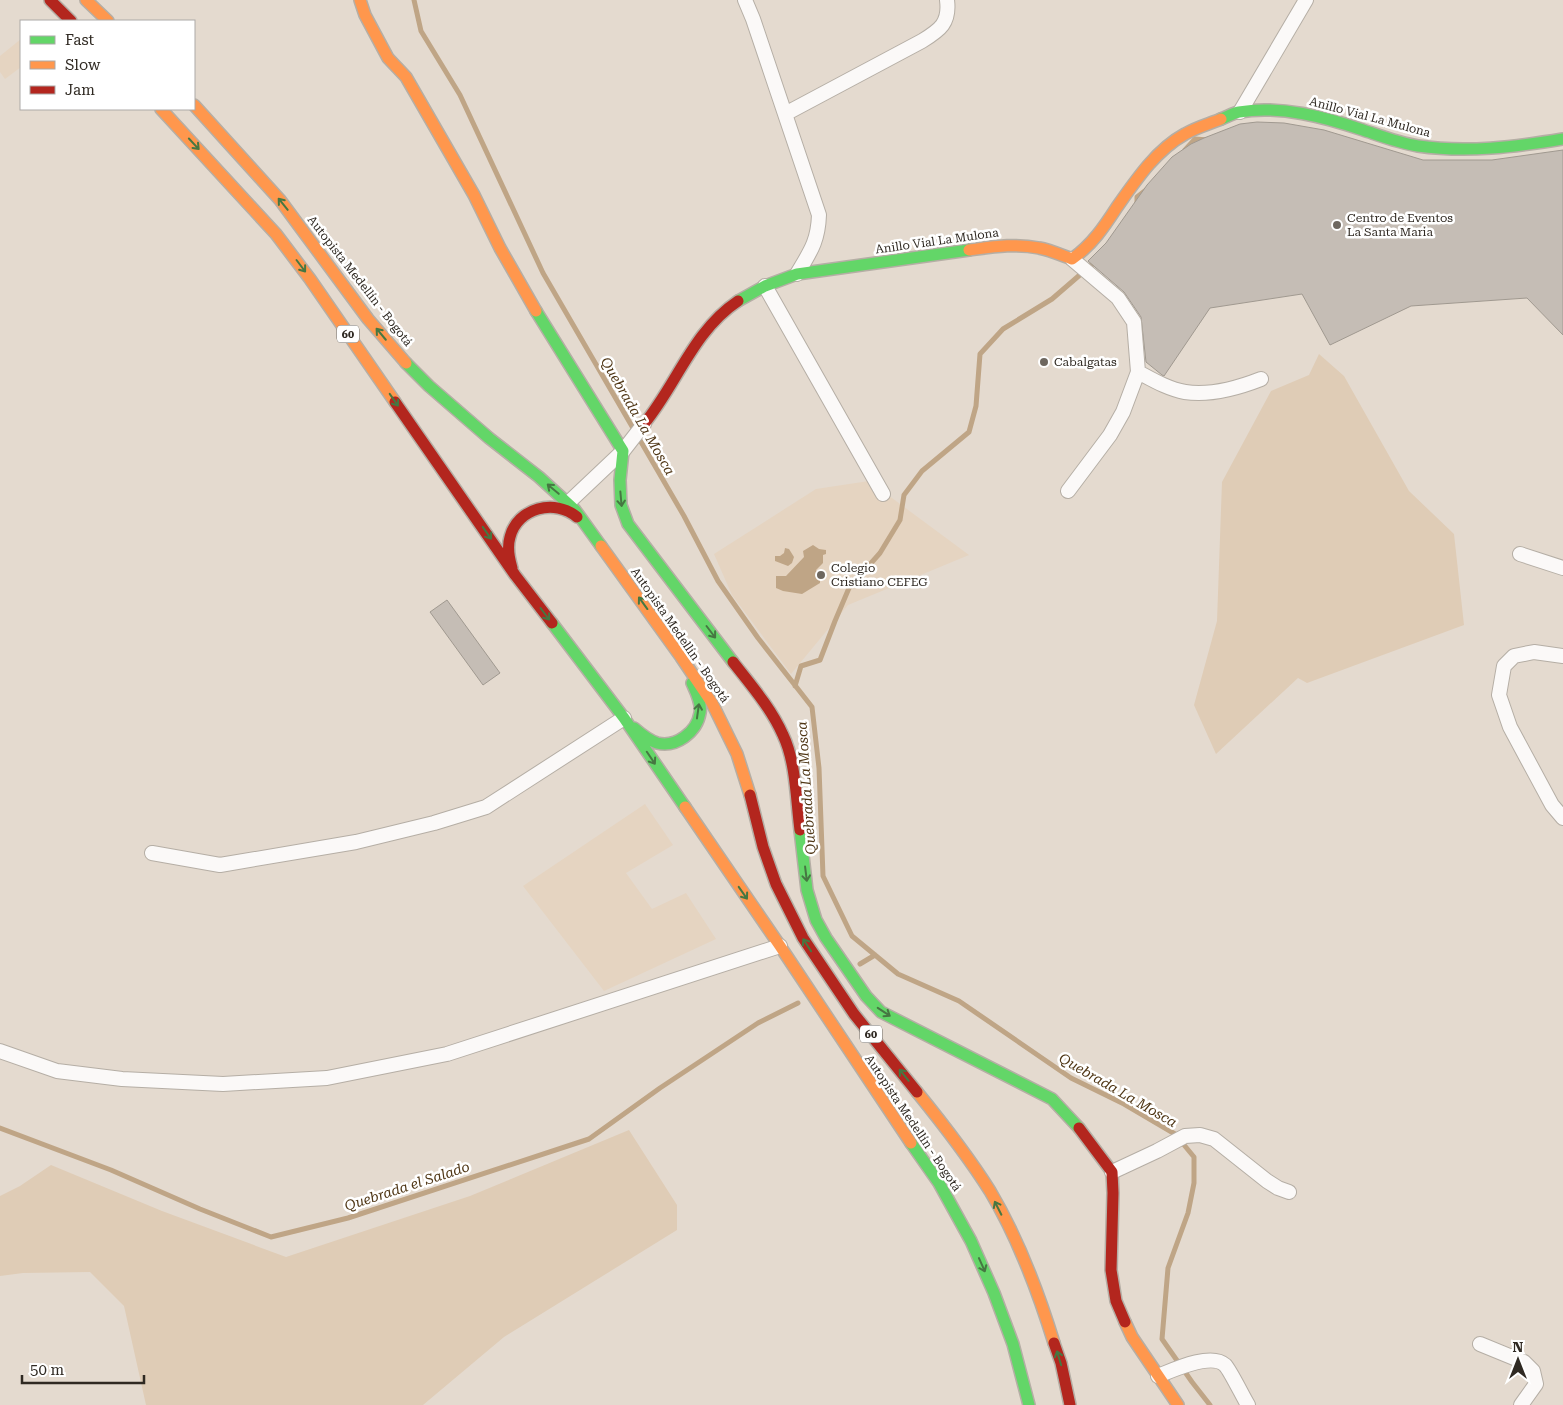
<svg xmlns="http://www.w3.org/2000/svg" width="1563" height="1405" viewBox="0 0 1563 1405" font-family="'Roboto Serif',serif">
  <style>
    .built { fill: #e5d4c1 }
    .green { fill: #dfccb6 }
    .water { fill: #bfa586 }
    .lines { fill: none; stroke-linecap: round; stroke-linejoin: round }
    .stream { stroke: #bfa586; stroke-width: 5 }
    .building { fill: #c5bdb5; stroke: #a09990 }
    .street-casing { stroke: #b5aea5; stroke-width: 16 }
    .fast-casing { stroke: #b5aea5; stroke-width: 14 }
    .slow-casing { stroke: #b5aea5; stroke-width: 14 }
    .jam-casing { stroke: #b5aea5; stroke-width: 14 }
    .street { stroke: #fbf9f8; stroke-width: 14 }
    .fast { stroke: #63d668; stroke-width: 11 }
    .slow { stroke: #ff974d; stroke-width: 11 }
    .jam { stroke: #b3261e; stroke-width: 11 }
    .oneway { stroke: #467742 }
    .poi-dot { fill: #6e675f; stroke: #fff; stroke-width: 2 }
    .labels { text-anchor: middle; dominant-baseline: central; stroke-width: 5; stroke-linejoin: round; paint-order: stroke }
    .shield { fill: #fff; stroke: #6d6964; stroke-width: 1 }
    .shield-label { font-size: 11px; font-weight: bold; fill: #2f2922 }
    .street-label { font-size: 12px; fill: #2f2922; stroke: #fff }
    .poi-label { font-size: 12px; fill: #2f2922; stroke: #fff; text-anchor: start }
    .water-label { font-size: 14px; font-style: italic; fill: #4f3615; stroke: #fff }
  </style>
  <rect width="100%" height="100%" fill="#e4dacf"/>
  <path class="built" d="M21,39v28l-16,12 -5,-7v-16z
    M869,481l100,74 -121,50 -57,69 -59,-79 -18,-41 102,-65z
    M645,804l28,41 -47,28 26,36 34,-16 30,46 -112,52 -81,-105z"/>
  <path class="green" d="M1319,354l25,22 65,115 45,43 10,91 -157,58 -9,-5 -82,76 -22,-49 23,-84 5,-139 49,-91 38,-16z
    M629,1130l48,75v25l-173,107 -81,68h-277l-22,-99 -34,-34 -67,1 -23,3v-80l20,-10 31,-21 111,46 124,46 184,-61z"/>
  <path class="water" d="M813,545l6,4 7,1v4l-3,1v8l-7,7 4,7v6l-18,11 -19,-3 -7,-3v-12h10l18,-19 -1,-6z
    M785,548l4,1 5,8 -2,6 -4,3 -13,-5v-5h5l4,-3z"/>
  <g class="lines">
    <path class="stream" d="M414,0l7,31 39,64 83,178 141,243 34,65 40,57 54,69 7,61 4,108 29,60 46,38 61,27 112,77 53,26 51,30 19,23v26l-6,30 -20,55 -6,71 30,43 18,23
      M1185,150l10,-11 13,1
      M1137,205v-8l9,-7
      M795,686l6,-20 19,-6 15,-39 14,-33 31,-35 20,-33 4,-25 18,-24 47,-39 7,-26 4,-52 23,-25 49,-30 44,-38
      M860,964l15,-9
      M0,1128l111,42 89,39 71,28 77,-19 241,-79 71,-51 98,-65 40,-20"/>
  </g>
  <path class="building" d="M1257,122l27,1 40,7 99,30h69l71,-10v185l-36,-37 -116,8 -81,39 -28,-51 -92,14 -46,68 -2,-1 -16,-13 -5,-45 -17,-25 -36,-31 18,-18 41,-58 25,-28 19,-13 13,-6 36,-14z
    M447,600l53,73 -17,12 -53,-73z"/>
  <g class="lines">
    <defs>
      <path id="street" d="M745,0l8,19 66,196c-1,27 -9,37 -22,59
        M1240,112l66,-112
        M785,114l137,-73c18,-11 28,-18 25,-41
        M765,286l118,208
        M1138,372c15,8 30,17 47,20 25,4 53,-4 76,-13
        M1068,491l42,-56 13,-23 15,-40 -4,-50 -16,-24 -46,-39
        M568,503l55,-52 21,-27
        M1520,554l43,14
        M1563,656l-29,-4 -20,4 -10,10 -5,29 11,32 42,78 11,13
        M152,853l68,12 136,-23 78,-19 52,-16 138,-89
        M0,1051l57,20 65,8 101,5 104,-6 120,-24 333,-108
        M1112,1172l45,-21 28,-15 15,-1 14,4 53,42 11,7 11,4
        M1480,1344l44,18 9,9 3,13 -15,21
        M1158,1376c15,-6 53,-24 67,-11 5,5 18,32 23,40"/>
      <path id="fast" d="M1221,119c6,-2 12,-6 18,-7 41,-7 86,5 124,18 18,6 36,13 55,16 49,7 97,1 145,-7
        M738,301l27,-15 32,-12 172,-24
        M536,311l87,140 -3,29 1,25 7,19 105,138
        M406,363l23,23 60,52 50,39 36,33 26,36
        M552,623l72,95 61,89
        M634,728c7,6 14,12 23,15 19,5 40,-11 43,-30 2,-10 -4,-21 -8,-30
        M800,830l7,60 9,30 10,18 40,58 15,16 171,87 27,29
        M911,1143l28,40 32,58 23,52 19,51 16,61"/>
      <path id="slow" d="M86,0l22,21
        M360,0l5,15 23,43 18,19 68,118 26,53 36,63
        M194,105l86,95 88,119 38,44
        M161,109l115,125 34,45 85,123
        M969,250c23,-3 46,-7 70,-2 11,2 22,7 33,11 20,-14 32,-32 45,-52 19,-27 39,-57 68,-73 12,-7 24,-10 36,-15
        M601,546l80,111 31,46 25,51 13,41
        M685,807l95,139 131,197
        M917,1092c26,32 51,64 73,99 28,47 48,100 64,152
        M1125,1322l7,15 46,68"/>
      <path id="jam" d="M50,0l21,21
        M395,402l120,173 37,48
        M644,424c33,-40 49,-93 94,-123
        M512,568c-3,-10 -5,-21 -2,-31 7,-29 45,-39 67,-20
        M733,662c18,23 38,46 50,73 13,27 13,65 17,95
        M750,795l13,52 13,37 27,54 51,76 63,78
        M1079,1128l33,44 1,21 -2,77 5,31 9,21
        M1054,1343l7,20 9,42"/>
    </defs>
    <use href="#street" class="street-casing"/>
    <use href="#fast" class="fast-casing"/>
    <use href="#slow" class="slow-casing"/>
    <use href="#jam" class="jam-casing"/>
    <use href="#street" class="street"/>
    <use href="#fast" class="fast"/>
    <use href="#slow" class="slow"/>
    <use href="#jam" class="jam"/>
  </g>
  <defs><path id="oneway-shaft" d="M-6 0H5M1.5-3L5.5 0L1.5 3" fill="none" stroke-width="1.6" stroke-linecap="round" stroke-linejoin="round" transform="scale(1.25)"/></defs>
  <g class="oneway">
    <use href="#oneway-shaft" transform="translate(194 144) rotate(47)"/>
    <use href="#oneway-shaft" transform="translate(283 204) rotate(-129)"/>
    <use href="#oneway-shaft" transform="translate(301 266) rotate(53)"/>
    <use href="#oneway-shaft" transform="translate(381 334) rotate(-130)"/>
    <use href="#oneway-shaft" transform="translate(394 400) rotate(55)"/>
    <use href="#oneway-shaft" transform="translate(553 489) rotate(-140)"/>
    <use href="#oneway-shaft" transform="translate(621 499) rotate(85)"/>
    <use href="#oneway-shaft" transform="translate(487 533) rotate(55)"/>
    <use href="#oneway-shaft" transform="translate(643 603) rotate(-126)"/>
    <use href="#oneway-shaft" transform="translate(545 614) rotate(53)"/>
    <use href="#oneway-shaft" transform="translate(711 632) rotate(53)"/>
    <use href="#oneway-shaft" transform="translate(698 711) rotate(-82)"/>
    <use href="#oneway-shaft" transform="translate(651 758) rotate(56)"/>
    <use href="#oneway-shaft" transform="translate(806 874) rotate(83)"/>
    <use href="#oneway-shaft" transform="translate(743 893) rotate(55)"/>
    <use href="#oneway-shaft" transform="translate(807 945) rotate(-123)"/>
    <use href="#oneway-shaft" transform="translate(884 1012) rotate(33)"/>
    <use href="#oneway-shaft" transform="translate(904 1075) rotate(-129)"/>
    <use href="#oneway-shaft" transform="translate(998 1208) rotate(-117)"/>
    <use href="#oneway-shaft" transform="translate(982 1265) rotate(66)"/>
    <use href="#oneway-shaft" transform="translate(1059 1358) rotate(-107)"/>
  </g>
  <g class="poi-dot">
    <circle cx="1337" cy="225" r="5"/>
    <circle cx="1044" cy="362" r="5"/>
    <circle cx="821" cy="575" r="5"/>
  </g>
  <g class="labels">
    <g class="shield">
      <rect x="337" y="325.5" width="22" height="17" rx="4"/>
      <rect x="860" y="1025.5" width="22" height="17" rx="4"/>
    </g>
    <g class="shield-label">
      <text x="348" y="334">60</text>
      <text x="871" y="1034">60</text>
    </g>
    <g class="street-label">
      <text transform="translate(1370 117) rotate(15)">Anillo Vial La Mulona</text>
      <text transform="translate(937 241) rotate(-8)">Anillo Vial La Mulona</text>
      <text transform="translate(360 281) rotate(52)">Autopista Medellín - Bogotá</text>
      <text transform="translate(680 635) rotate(55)">Autopista Medellín - Bogotá</text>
      <text transform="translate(913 1123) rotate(56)">Autopista Medellín - Bogotá</text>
    </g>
    <g class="poi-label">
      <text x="1347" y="218">Centro de Eventos<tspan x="1347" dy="14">La Santa Maria</tspan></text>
      <text x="1054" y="362">Cabalgatas</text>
      <text x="831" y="568">Colegio<tspan x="831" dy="14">Cristiano CEFEG</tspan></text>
    </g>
    <g class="water-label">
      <text transform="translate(638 416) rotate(60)">Quebrada La Mosca</text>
      <text transform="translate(806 788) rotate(-94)">Quebrada La Mosca</text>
      <text transform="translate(1118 1090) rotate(30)">Quebrada La Mosca</text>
      <text transform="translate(407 1186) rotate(-18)">Quebrada el Salado</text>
    </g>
  </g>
  <rect x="20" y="20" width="175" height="90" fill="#ffffff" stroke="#aca9a7"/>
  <rect x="30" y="36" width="25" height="8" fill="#63d668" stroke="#aca9a7"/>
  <text x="65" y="45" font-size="15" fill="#2f2922">Fast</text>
  <rect x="30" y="61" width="25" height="8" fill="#ff974d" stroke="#aca9a7"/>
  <text x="65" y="70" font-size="15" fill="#2f2922">Slow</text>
  <rect x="30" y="86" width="25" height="8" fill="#b3261e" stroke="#aca9a7"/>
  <text x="65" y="95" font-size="15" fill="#2f2922">Jam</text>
  <g transform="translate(1518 1360)" stroke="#ffffff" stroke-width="4" paint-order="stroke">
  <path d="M0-4L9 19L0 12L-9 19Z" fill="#2f2922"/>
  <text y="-8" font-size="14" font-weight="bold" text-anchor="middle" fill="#2f2922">N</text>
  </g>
  <path d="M22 1375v8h122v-8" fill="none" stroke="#2f2922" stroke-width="2.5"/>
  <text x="30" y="1375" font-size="15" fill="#2f2922" stroke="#ffffff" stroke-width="4" paint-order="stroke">50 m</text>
</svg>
